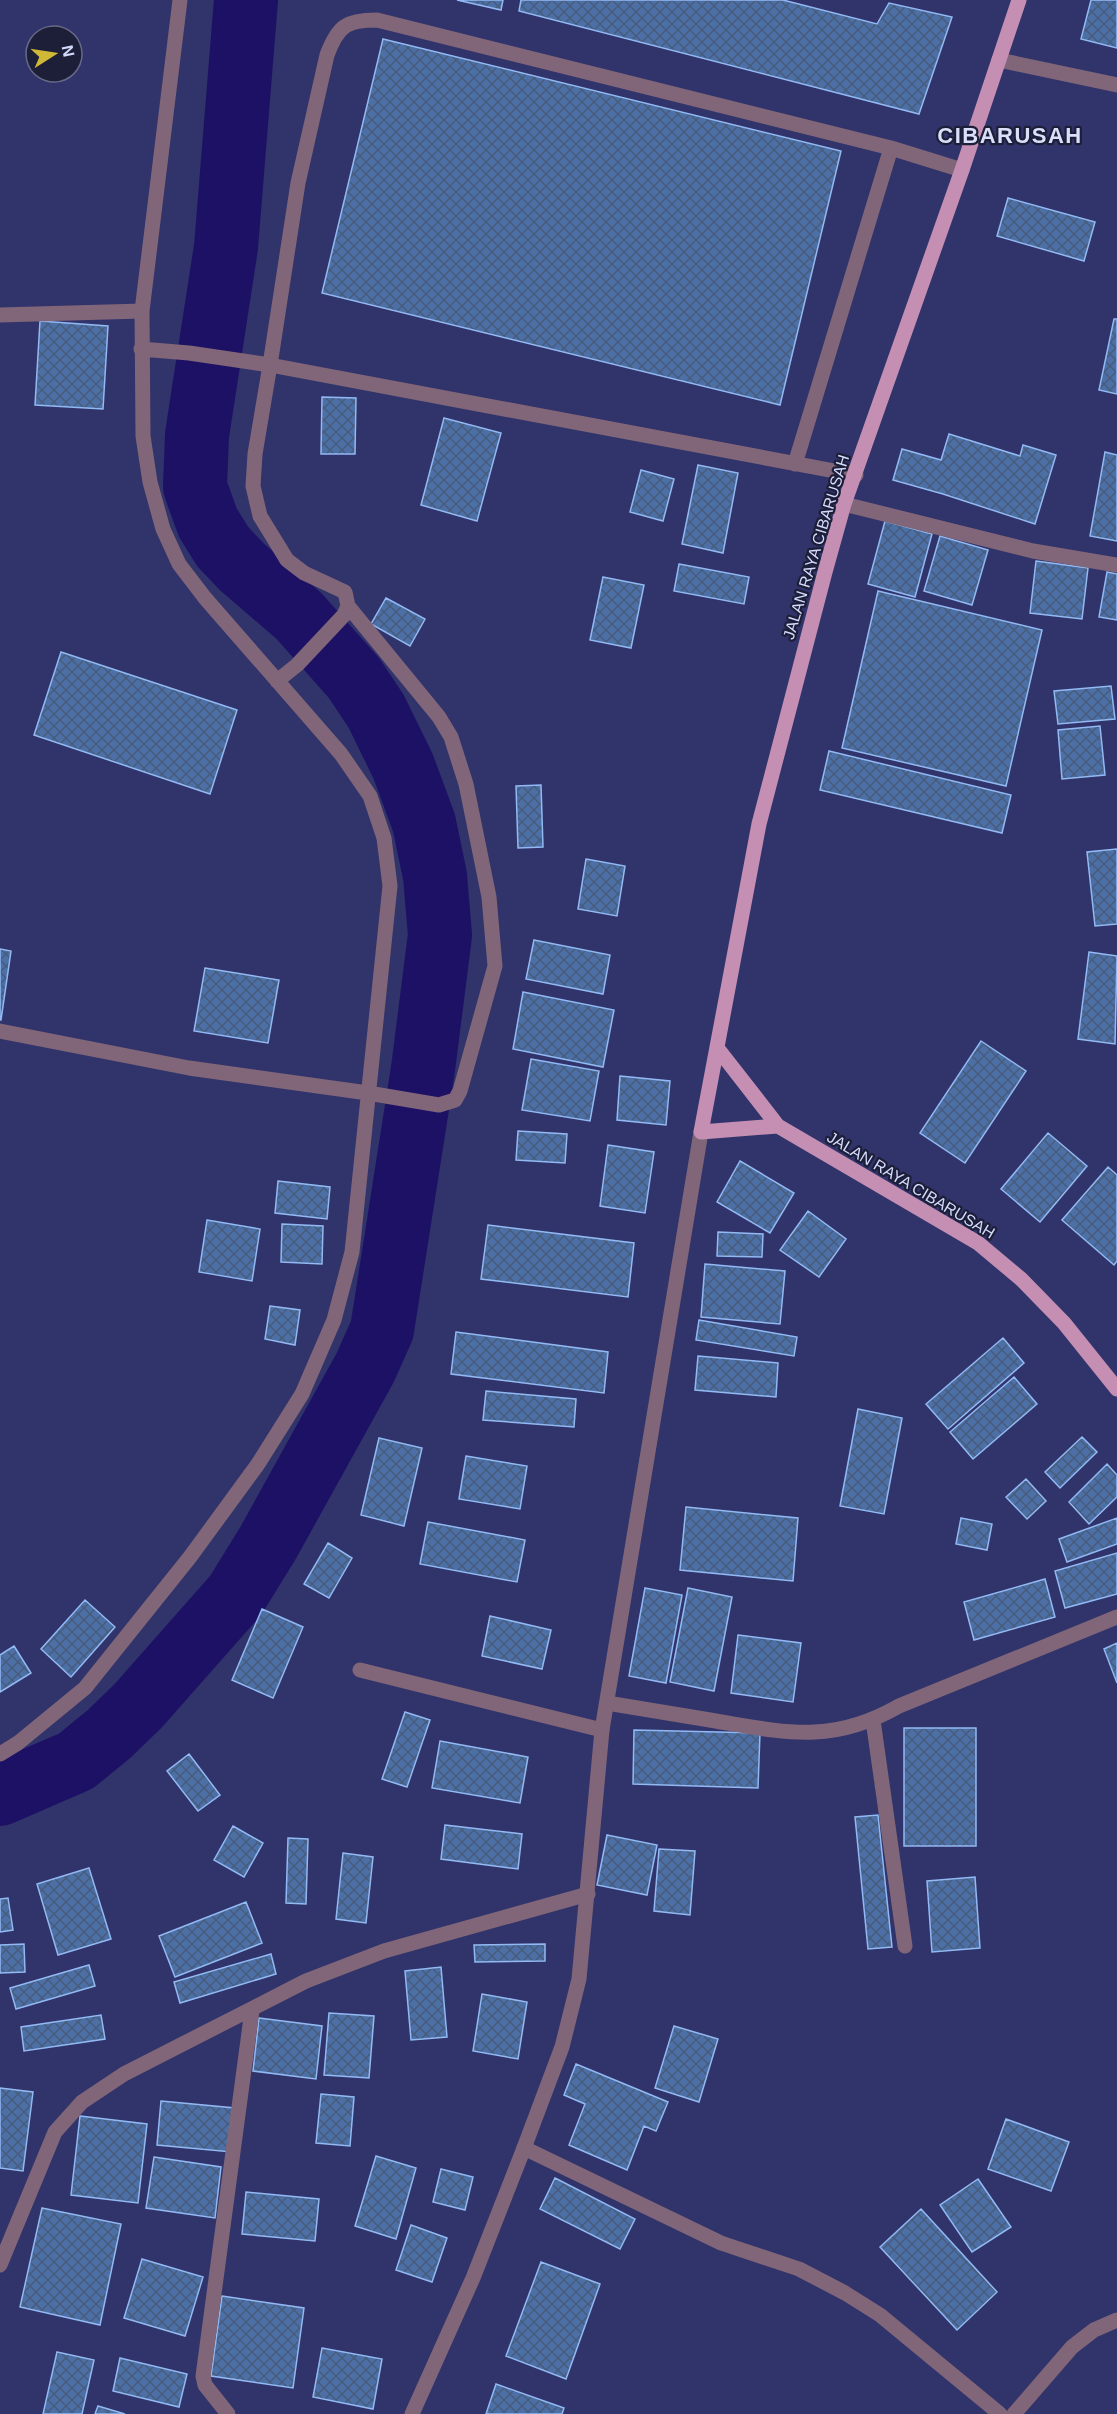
<svg xmlns="http://www.w3.org/2000/svg" width="1117" height="2414" viewBox="0 0 1117 2414" font-family="Arial,sans-serif">
  <style>
    .lines { fill: none; stroke-linecap: round; stroke-linejoin: round }
    .river { stroke: #1d1165; stroke-width: 64 }
    .building { fill: url(#building-cross-hatch); stroke: #92b9f3; stroke-width: 1.5 }
    .service { stroke: #806678; stroke-width: 15 }
    .minor { stroke: #806678; stroke-width: 15 }
    .tertiary { stroke: #806678; stroke-width: 15 }
    .primary { stroke: #c48fb3; stroke-width: 15 }
    .labels { text-anchor: middle; dominant-baseline: central; stroke-width: 4.5; stroke-linejoin: round; paint-order: stroke }
    .street-label { font-size: 16px; fill: #d4dafc; stroke: #1d1f38 }
    .district-label { font-size: 22px; font-weight: bold; letter-spacing: 1.5px; fill: #dadffa; stroke: #1d1f38 }
  </style>
  <defs>
    <pattern id="building-cross-hatch" width="8" height="8" patternUnits="userSpaceOnUse" patternTransform="scale(1.5)"><rect width="8" height="8" fill="#4c70a5"/><path d="M0 0l8 8M0 8l8-8" fill="none" stroke="#475b7d"/></pattern>
  </defs>
  <rect width="100%" height="100%" fill="#31336b"/>
  <g class="lines">
    <path class="river" d="M0,1794l76,-33 33,-27 29,-28 98,-111 32,-52 97,-175 17,-38 41,-261 17,-134 -5,-59 -11,-53 -21,-57 -27,-55 -22,-33 -55,-62 -57,-49 -19,-20 -15,-24 -13,-36 2,-52 29,-188 20,-247"/>
  </g>
  <path class="building" d="M457,0h46l-2,10z
    M521,0h262l94,24 12,-21 63,14 -33,97 -400,-103z
    M1091,0h26v48l-36,-9z
    M383,39l458,112 -61,254 -458,-112z
    M1008,198l87,24 -11,39 -87,-25z
    M1114,319h3v75l-18,-4z
    M40,321l68,5 -5,83 -68,-4z
    M322,397l34,1 -1,56h-34z
    M444,418l57,15 -24,88 -56,-16z
    M949,434l71,22 3,-11 33,10 -21,69 -92,-30 -50,-14 9,-31 39,11z
    M1105,452l12,3v86l-27,-5z
    M698,465l40,8 -15,80 -41,-9z
    M641,470l33,9 -11,42 -33,-9z
    M885,521l47,13 -17,63 -47,-13z
    M940,536l48,14 -16,55 -48,-14z
    M1036,561l52,7 -6,51 -52,-6z
    M679,564l70,13 -5,27 -70,-13z
    M1107,572l10,2v46l-18,-3z
    M603,577l41,8 -13,63 -41,-8z
    M878,591l164,39 -36,156 -164,-38z
    M386,598l39,21 -15,27 -39,-22z
    M61,652l176,58 -27,84 -176,-59z
    M1111,686l4,33 -57,5 -4,-33z
    M1100,726l5,49 -43,4 -4,-49z
    M829,751l182,44 -9,38 -182,-43z
    M541,785l2,62 -25,1 -2,-62z
    M1117,849v75l-22,2 -8,-74z
    M586,859l39,7 -8,50 -39,-7z
    M534,940l76,15 -7,39 -77,-15z
    M0,949l11,2 -10,69h-1z
    M1089,952l28,4 -2,88 -37,-5z
    M205,968l74,12 -11,63 -74,-12z
    M523,992l91,18 -11,57 -90,-18z
    M981,1041l45,30 -61,92 -45,-30z
    M531,1059l68,12 -9,50 -68,-11z
    M620,1076l50,5 -4,44 -49,-5z
    M518,1131l49,3 -2,29 -49,-3z
    M1048,1133l39,33 -47,56 -39,-33z
    M608,1145l46,7 -9,61 -45,-7z
    M740,1161l54,32 -24,40 -53,-31z
    M1108,1167l9,8v86l-3,4 -52,-45z
    M278,1181l52,6 -3,32 -52,-6z
    M808,1211l38,28 -27,38 -39,-27z
    M207,1220l53,9 -8,52 -53,-9z
    M282,1224l41,2 -1,38 -41,-2z
    M488,1225l146,18 -6,54 -147,-18z
    M718,1232l45,2 -1,23 -45,-1z
    M705,1264l80,7 -5,53 -79,-7z
    M270,1306l30,4 -5,35 -30,-6z
    M699,1320l98,17 -3,19 -98,-16z
    M456,1332l152,20 -4,41 -153,-19z
    M1003,1338l21,25 -76,66 -22,-25z
    M698,1356l80,7 -2,34 -81,-7z
    M1014,1377l23,27 -64,55 -23,-27z
    M486,1391l90,8 -2,28 -91,-7z
    M858,1409l44,9 -18,96 -44,-8z
    M1082,1437l15,15 -37,36 -15,-16z
    M379,1438l43,10 -18,78 -43,-11z
    M466,1456l61,10 -7,43 -61,-10z
    M1107,1464l10,11v22l-28,27 -20,-22z
    M1026,1479l20,22 -19,18 -21,-22z
    M686,1507l112,11 -5,63 -113,-11z
    M961,1518l31,6 -5,26 -31,-6z
    M1117,1518v26l-50,18 -8,-23z
    M428,1522l97,18 -8,42 -97,-18z
    M328,1543l24,15 -23,40 -25,-14z
    M1117,1553v41l-52,14 -10,-37z
    M1045,1579l10,38 -81,23 -10,-38z
    M645,1588l37,7 -16,88 -37,-7z
    M688,1588l44,9 -18,94 -44,-9z
    M85,1600l30,27 -44,50 -30,-28z
    M262,1609l41,18 -30,71 -41,-18z
    M490,1616l61,14 -9,39 -60,-13z
    M738,1635l63,8 -8,59 -62,-9z
    M1117,1643v40l-13,-34z
    M14,1646l17,27 -31,19v-37z
    M405,1712l25,8 -23,67 -25,-8z
    M904,1728h72v118h-72z
    M634,1730l126,3 -2,55 -125,-4z
    M440,1741l88,16 -8,46 -88,-15z
    M189,1754l31,41 -22,16 -31,-40z
    M878,1815l14,132 -24,2 -13,-132z
    M445,1825l77,9 -4,35 -77,-10z
    M233,1826l30,17 -19,34 -30,-17z
    M607,1835l50,10 -10,50 -50,-10z
    M288,1838l20,1 -2,65 -20,-1z
    M659,1849l36,2 -5,64 -36,-4z
    M343,1853l30,4 -7,66 -30,-4z
    M89,1868l22,71 -53,16 -21,-71z
    M975,1877l5,71 -48,4 -5,-71z
    M8,1898l5,32 -13,2v-33z
    M246,1902l16,41 -87,34 -16,-41z
    M24,1944l1,28 -25,1v-28z
    M545,1944v17l-70,1 -1,-17z
    M271,1954l5,20 -96,29 -6,-21z
    M89,1965l6,21 -79,23 -6,-21z
    M441,1967l6,70 -36,3 -6,-69z
    M482,1994l45,8 -9,57 -45,-8z
    M329,2013l45,3 -5,62 -45,-3z
    M101,2015l4,24 -81,12 -3,-24z
    M259,2018l63,8 -6,53 -63,-8z
    M674,2026l44,13 -19,63 -44,-14z
    M576,2064l92,38 -12,29 -12,-5 -17,44 -58,-25 16,-41 -21,-9z
    M0,2088l33,4 -10,79 -23,-3z
    M321,2094l33,3 -4,49 -34,-3z
    M161,2101l74,7 -3,44 -75,-7z
    M80,2116l67,8 -9,79 -67,-8z
    M1006,2119l63,23 -18,49 -63,-22z
    M376,2156l40,12 -20,71 -41,-13z
    M154,2157l67,10 -6,51 -69,-10z
    M441,2169l32,8 -8,33 -32,-8z
    M555,2178l80,41 -15,30 -80,-40z
    M978,2179l33,48 -39,25 -32,-47z
    M246,2192l73,7 -4,42 -73,-7z
    M42,2208l79,16 -21,101 -80,-18z
    M921,2209l76,83 -40,38 -77,-83z
    M411,2225l36,13 -15,44 -36,-12z
    M142,2259l61,18 -18,59 -61,-18z
    M541,2262l59,22 -34,95 -60,-23z
    M222,2296l82,12 -11,80 -82,-12z
    M322,2348l60,11 -9,50 -60,-12z
    M57,2352l37,8 -12,54h-39z
    M120,2358l67,16 -8,33 -66,-16z
    M496,2384l68,24 -2,6h-76z
    M98,2406l27,8h-30z"/>
  <g class="lines">
    <path class="service" d="M795,464l96,-316
      M856,475l-586,-110 28,-182 29,-128c11,-29 19,-35 50,-35l514,128 71,22"/>
    <path class="minor" d="M999,60l118,25
      M0,315l142,-4
      M141,349l48,4 81,12 -15,89 -2,32 7,30 27,44 17,13 41,19 3,14 -4,9 -47,50 -20,16
      M844,504l189,47 84,14
      M0,1031l189,37 179,25 71,12 16,-5 5,-9 35,-125 -6,-69 -23,-113 -15,-47 -12,-20 -91,-111
      M360,1670l242,60
      M607,1703c36,6 73,12 109,18 71,12 117,23 183,-15l218,-89
      M873,1720l32,226
      M0,1754l18,-11 67,-55 105,-131 68,-93 44,-70 32,-74 18,-68 38,-366 -6,-48 -14,-42 -29,-42 -136,-156 -26,-34 -16,-35 -13,-47 -7,-46 -1,-125 38,-311
      M524,2148l197,95 78,26 46,24 35,22 120,99
      M0,2265l55,-133 27,-30 42,-28 182,-93 78,-30 204,-57
      M228,2414l-23,-29 -2,-9 49,-366
      M1014,2414l58,-67 22,-17 23,-10"/>
    <path class="tertiary" d="M412,2414l61,-136 51,-130 38,-101 17,-68 23,-249 99,-598"/>
    <path class="primary" d="M718,1049l60,77 200,117 43,36 43,44 53,66
      M778,1126l-77,6 58,-308 66,-252 19,-68 118,-334 57,-170"/>
  </g>
  <g class="labels">
    <g class="street-label">
      <text transform="translate(816 547) rotate(-73)">JALAN RAYA CIBARUSAH</text>
      <text transform="translate(911 1185) rotate(31)">JALAN RAYA CIBARUSAH</text>
    </g>
    <g class="district-label">
      <text x="1010" y="135">CIBARUSAH</text>
    </g>
  </g>
  <g transform="translate(54 54) rotate(78)"><circle r="28" fill="#1d1f38" stroke="#666a86" stroke-width="1.5"/>
  <path d="M0-4.5L10 22L0 15L-10 22Z" fill="#d0b837"/>
  <text y="-9" font-size="16" font-weight="bold" text-anchor="middle" fill="#d4dafc">N</text>
  </g>
</svg>
